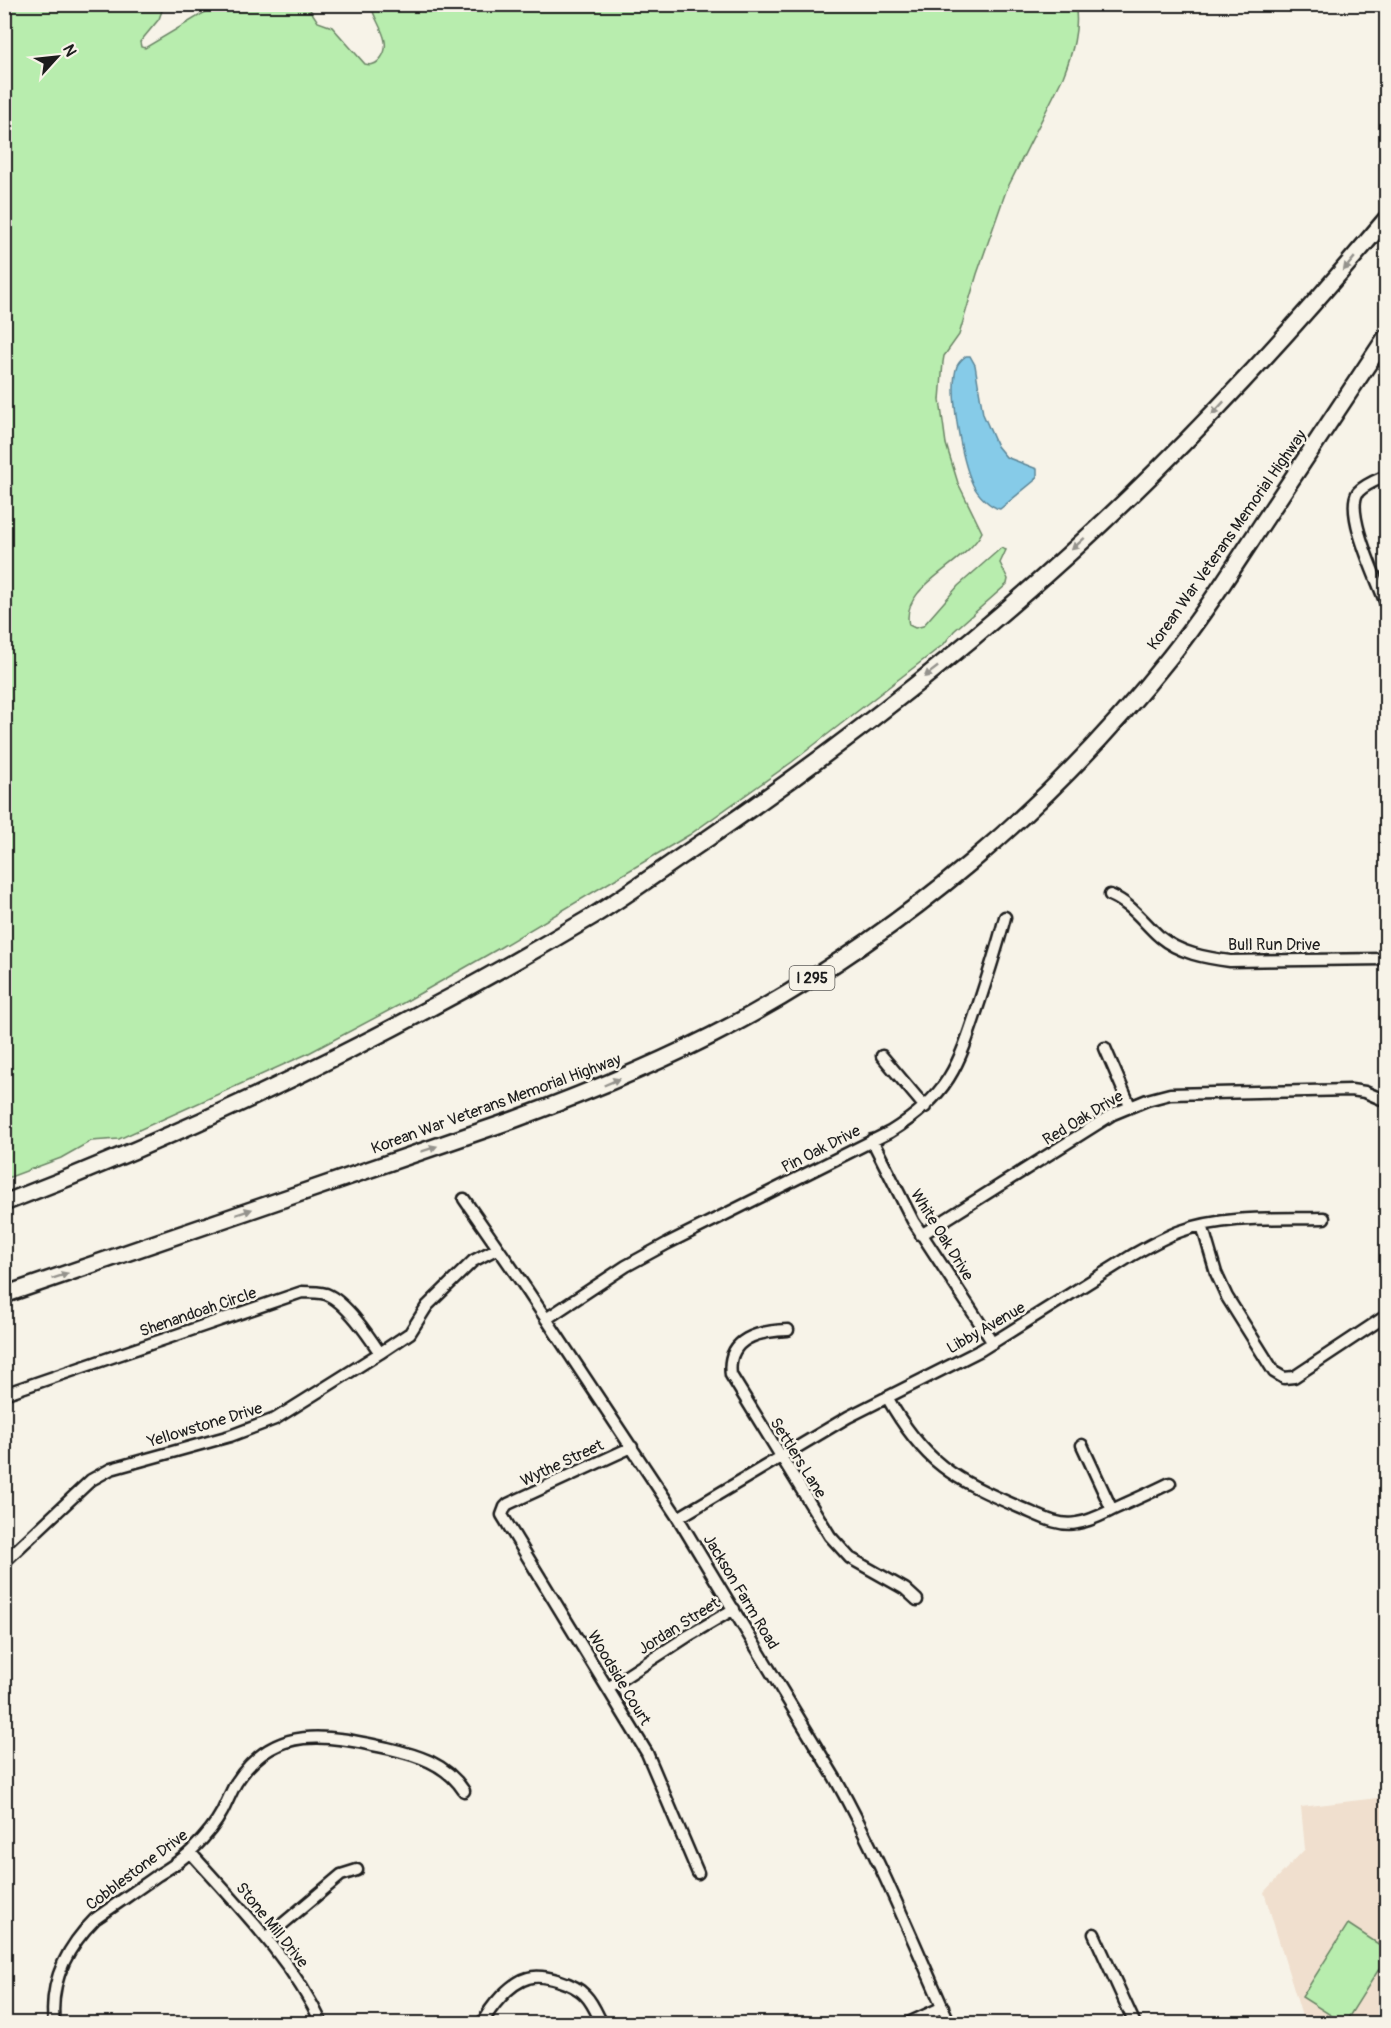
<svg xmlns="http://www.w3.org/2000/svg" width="1391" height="2028" viewBox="0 0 1391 2028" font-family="Pangolin,sans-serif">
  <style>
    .built { fill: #f0dfce }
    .green { fill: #b8edae; stroke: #6a8465; stroke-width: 1.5 }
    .water { fill: #86cbe8; stroke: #5c8596; stroke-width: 1.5 }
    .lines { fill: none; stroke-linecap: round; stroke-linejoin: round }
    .minor-casing { stroke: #1c1c1c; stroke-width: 15 }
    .highway-casing { stroke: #1c1c1c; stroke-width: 20 }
    .minor { stroke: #f7f3e8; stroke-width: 10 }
    .highway { stroke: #f7f3e8; stroke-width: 15 }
    .oneway { fill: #94928c }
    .labels { text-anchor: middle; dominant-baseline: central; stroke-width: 5; stroke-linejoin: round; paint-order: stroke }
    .shield { fill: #f7f3e8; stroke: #5e5c59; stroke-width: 1.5 }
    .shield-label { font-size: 15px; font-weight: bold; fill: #1c1c1c }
    .street-label { font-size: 16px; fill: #1c1c1c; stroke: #f7f3e8 }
  </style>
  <rect width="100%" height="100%" fill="#f7f3e8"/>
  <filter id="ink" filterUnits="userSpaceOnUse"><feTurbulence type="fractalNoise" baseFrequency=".0167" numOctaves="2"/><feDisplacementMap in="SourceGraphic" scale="12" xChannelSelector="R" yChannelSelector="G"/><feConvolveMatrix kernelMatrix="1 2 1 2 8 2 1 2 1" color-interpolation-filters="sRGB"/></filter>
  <g filter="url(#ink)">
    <path class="built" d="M1386,1797v226h-82l-40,-131 41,-43 -4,-42z"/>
    <path class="green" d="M5,4l159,1 -5,14 -19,23 1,5 4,1 72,-43h90l11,17 14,5 33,37c7,2 12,0 16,-6 13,-17 -7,-36 -10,-53l704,-1c5,25 -3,50 -12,73l-57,114 -29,83 -18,61 -15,21 -1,6 -3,38 6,44 12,39 24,49c-15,32 -83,54 -73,93l6,3 8,-2 35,-40 43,-38 5,2 -6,13 8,16 -1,5 -53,47 -10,13 -152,118 -103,73 -193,115 -93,53 -96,51 -188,85 -28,2 -30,17 -56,21z
      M1348,1924l38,25v9l-41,65h-2l-41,-26z"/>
    <path class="water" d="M966,356h4l5,9 8,49 14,32 9,11 31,12v7l-3,5 -34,28c-10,-2 -22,-14 -27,-24 -11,-24 -25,-94 -16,-119 2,-4 5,-7 9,-10z"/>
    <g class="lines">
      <defs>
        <path id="minor" d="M1386,476c-9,4 -21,8 -28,16 -14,21 20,89 28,112
          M1110,895c22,9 33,27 50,42 19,16 46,21 70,24l156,-2
          M1105,1048l25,58
          M882,1056l43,51
          M872,1140l41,81 80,122
          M464,1199l63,91 151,228 157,260c44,79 78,163 115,246
          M1202,1225l14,48 11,24 47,75 10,6 10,-1 92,-61
          M921,1235l192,-121 34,-14 23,-6 181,-4 14,2 21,9
          M546,1319l80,-53 42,-23 222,-111c61,-38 69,-68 90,-132 9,-28 18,-55 25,-83
          M788,1330c-29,1 -62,8 -57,45l99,161 20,22 55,31 12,11
          M4,1394l298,-102c7,0 17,0 24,2 20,8 42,41 54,59
          M887,1397c37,66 66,82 134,111 17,7 37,19 56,15 14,-2 26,-9 39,-15 18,-8 36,-16 54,-25
          M1082,1445l30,65
          M632,1447l-124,57 -3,3 -3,8 145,238 51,120
          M678,1518l170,-101 133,-67 150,-94c16,-9 33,-19 50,-25 45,-16 97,-12 143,-13
          M4,1562l87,-82 20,-11 119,-33 45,-17 105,-66 30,-20 17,-27 46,-45 25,-13
          M608,1688l80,-52 46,-27
          M190,1852c48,54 101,106 132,172
          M1094,1934l41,90
          M266,1938l75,-63 16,-5
          M54,2024c-5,-42 12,-76 41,-105 21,-15 42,-29 63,-44 13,-8 26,-16 36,-27 11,-11 21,-23 28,-36 5,-10 9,-20 14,-29 38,-60 92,-48 151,-35 30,7 59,15 77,43
          M482,2024c8,-17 28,-41 46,-46 15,-5 47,6 57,17 8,8 12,19 17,29
          M906,2024l37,-17"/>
        <path id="highway" d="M4,1203c205,-78 401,-175 589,-287 39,-24 76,-52 114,-77 159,-109 310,-230 447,-366 82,-81 158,-166 232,-254
          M4,1295l509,-175c76,-28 150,-58 221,-96 168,-91 318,-218 436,-367 35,-44 65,-92 96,-139 40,-60 80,-120 120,-181"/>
      </defs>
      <use href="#minor" class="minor-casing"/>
      <use href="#highway" class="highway-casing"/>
      <use href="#minor" class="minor"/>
      <use href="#highway" class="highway"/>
    </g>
    <defs><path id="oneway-solid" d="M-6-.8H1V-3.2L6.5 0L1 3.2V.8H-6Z" transform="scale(1.5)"/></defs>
    <g class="oneway">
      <use href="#oneway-solid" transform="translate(1349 264) rotate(130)"/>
      <use href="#oneway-solid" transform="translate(1218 408) rotate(133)"/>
      <use href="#oneway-solid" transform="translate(1078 544) rotate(138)"/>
      <use href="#oneway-solid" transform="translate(931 672) rotate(142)"/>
      <use href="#oneway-solid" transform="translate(612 1082) rotate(-23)"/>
      <use href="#oneway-solid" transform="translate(429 1149) rotate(-19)"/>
      <use href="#oneway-solid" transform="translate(244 1212) rotate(-19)"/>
      <use href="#oneway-solid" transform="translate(60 1276) rotate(-19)"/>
    </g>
  </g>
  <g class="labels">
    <rect class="shield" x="789.5" y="966" width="45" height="24" rx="4.5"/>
    <g class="shield-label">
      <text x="812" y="978">I 295</text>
    </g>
    <g class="street-label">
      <text transform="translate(1227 540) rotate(-55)">Korean War Veterans Memorial Highway</text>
      <text x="1274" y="945">Bull Run Drive</text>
      <text transform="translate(496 1104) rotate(-20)">Korean War Veterans Memorial Highway</text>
      <text transform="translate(1083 1118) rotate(-31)">Red Oak Drive</text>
      <text transform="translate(821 1149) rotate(-27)">Pin Oak Drive</text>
      <text transform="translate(942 1235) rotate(58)">White Oak Drive</text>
      <text transform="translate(198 1312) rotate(-19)">Shenandoah Circle</text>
      <text transform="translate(986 1328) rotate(-30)">Libby Avenue</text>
      <text transform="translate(205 1425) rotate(-17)">Yellowstone Drive</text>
      <text transform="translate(798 1458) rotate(58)">Settlers Lane</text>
      <text transform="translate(562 1463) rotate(-25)">Wythe Street</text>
      <text transform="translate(741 1592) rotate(59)">Jackson Farm Road</text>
      <text transform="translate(679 1626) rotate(-32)">Jordan Street</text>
      <text transform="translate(619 1678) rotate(59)">Woodside Court</text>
      <text transform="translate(137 1870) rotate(-37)">Cobblestone Drive</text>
      <text transform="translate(272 1925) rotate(51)">Stone Mill Drive</text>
    </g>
  </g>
  <rect width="1391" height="2028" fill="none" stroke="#f7f3e8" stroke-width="24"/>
  <rect x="12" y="12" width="1367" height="2004" fill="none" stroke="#1c1c1c" stroke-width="2" filter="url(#ink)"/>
  <g transform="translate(57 57) rotate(63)" stroke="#f7f3e8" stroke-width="4.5" paint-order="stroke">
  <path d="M0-4.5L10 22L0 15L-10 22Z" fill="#1c1c1c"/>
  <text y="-9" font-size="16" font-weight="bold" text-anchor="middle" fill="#1c1c1c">N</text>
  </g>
</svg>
